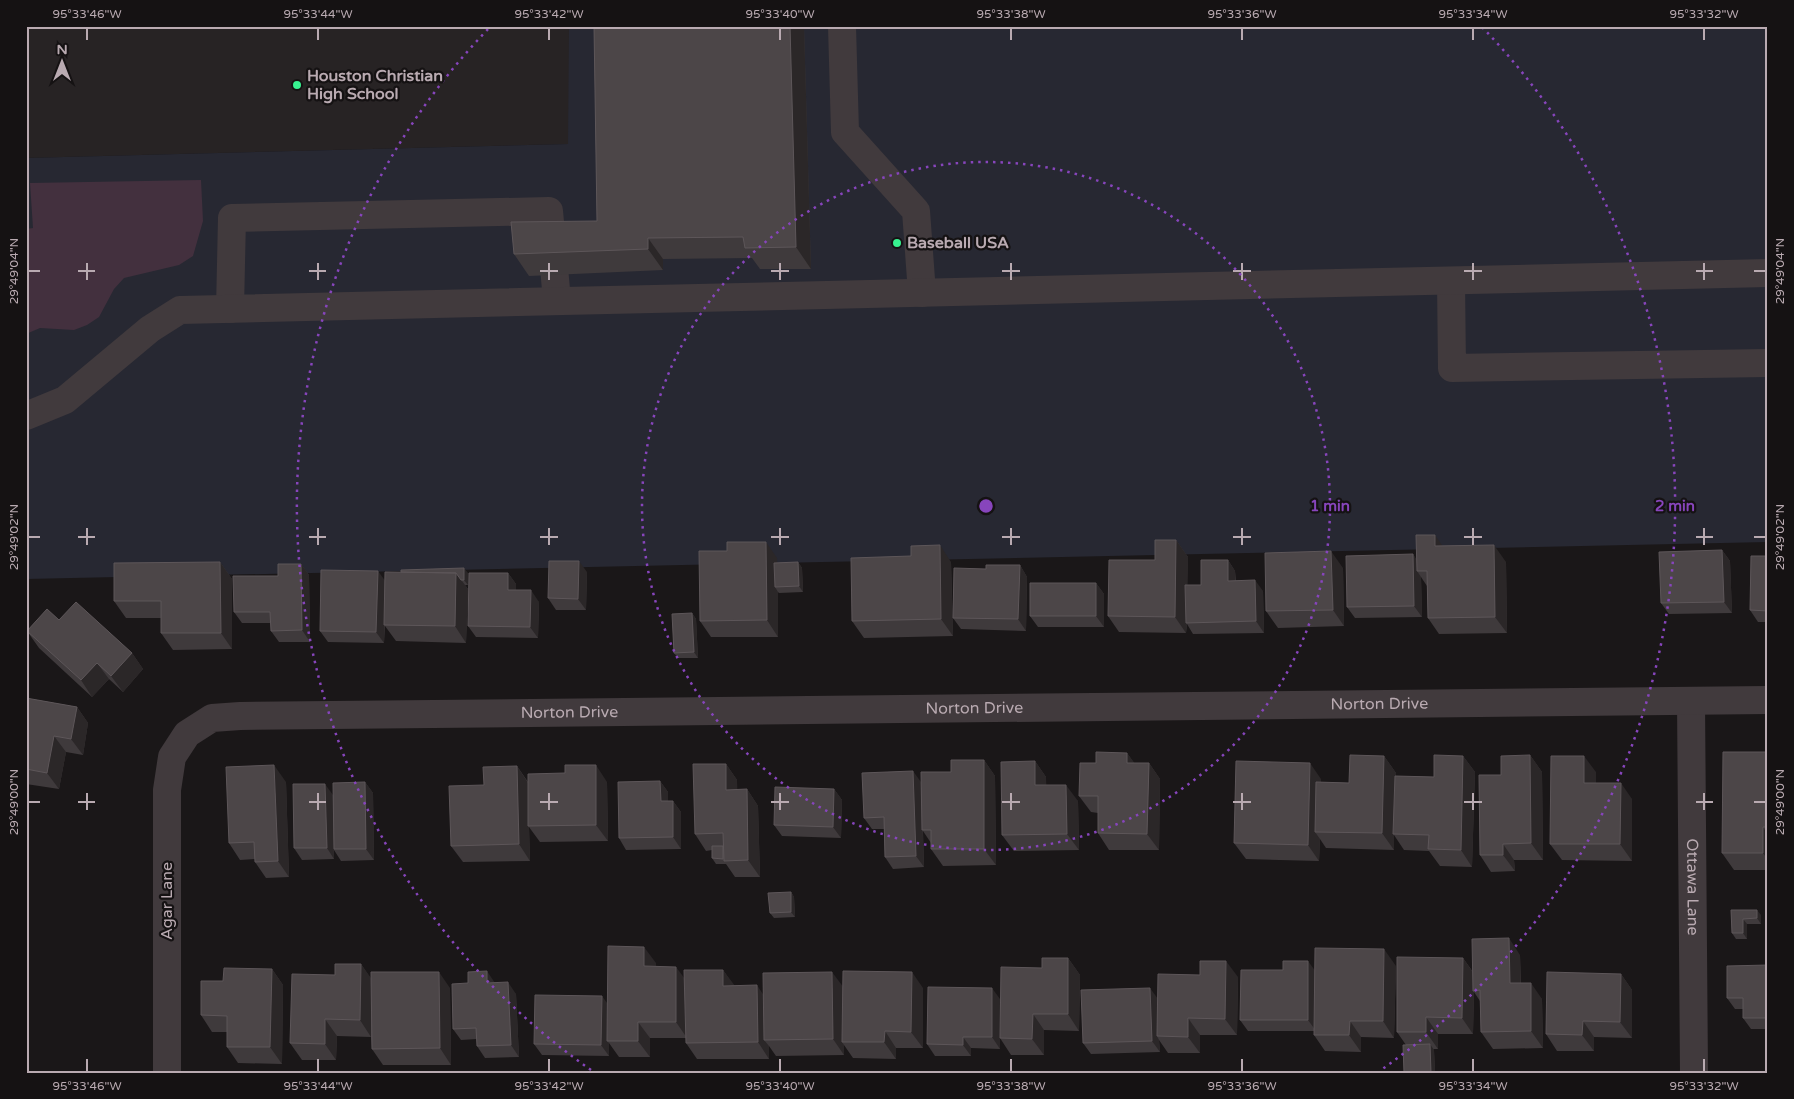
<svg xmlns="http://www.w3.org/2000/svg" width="1794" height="1099" viewBox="0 0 1794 1099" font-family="'Varela Round',sans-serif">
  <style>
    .built { fill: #272324 }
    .green { fill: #272832 }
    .water { fill: #43303e }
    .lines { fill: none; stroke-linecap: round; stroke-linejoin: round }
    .minor { stroke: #413a3d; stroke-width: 28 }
    .wall { fill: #3f3a3c }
    .shaded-wall { fill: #2b2728 }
    .building { fill: #4c4648; stroke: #5d5659 }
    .ticks { fill: none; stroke: #b9aab1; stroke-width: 2 }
    .ring { fill: none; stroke: #8745bc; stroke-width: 2.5; stroke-dasharray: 2.5 5 }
    .poi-dot { fill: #37f290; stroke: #151213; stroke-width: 2 }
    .labels { text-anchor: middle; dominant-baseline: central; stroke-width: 4.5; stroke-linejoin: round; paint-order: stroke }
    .poi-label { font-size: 16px; font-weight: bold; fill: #b9aab1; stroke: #151213; text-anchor: start }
    .street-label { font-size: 16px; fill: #b9aab1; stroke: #151213 }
    .centre { fill: #8745bc; stroke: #151213; stroke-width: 2.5 }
    .ring-label { font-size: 15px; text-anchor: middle; font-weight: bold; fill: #8745bc; stroke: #151213; stroke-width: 4.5; stroke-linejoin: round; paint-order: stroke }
    .neatline { fill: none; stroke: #b9aab1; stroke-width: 2 }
    .ticks-label { font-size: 12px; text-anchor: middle; fill: #b9aab1 }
  </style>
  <rect width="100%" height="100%" fill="#1a1718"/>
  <path class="built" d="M26,26h543v118l-543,14z"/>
  <path class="green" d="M569,26h1199v516l-1742,37v-421l542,-14z"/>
  <path class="water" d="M201,180l2,41 -10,35 -14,9 -55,13 -10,11 -15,28 -12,8 -13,5 -34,-2 -14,6v-105l7,-1 -3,-45z"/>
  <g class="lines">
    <g class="minor">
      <path d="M842,26l3,106 71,79 6,82"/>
      <path d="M1451,281l1,87 316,-5"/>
      <path d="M230,309l2,-91 317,-7 8,90"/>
      <path d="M26,416l39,-16 85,-71 30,-19 1588,-37"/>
      <path id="s1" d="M1691,701l3,372"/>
      <path id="s2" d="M167,1073v-283l5,-33 15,-23 25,-16 28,-2 1528,-16"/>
    </g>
  </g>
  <path class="wall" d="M594,26h210l7,243h-51l-8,-11 -89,1v11l-134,6 -15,-22 83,-33z
    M1176,540l12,17 -1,28h14l27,-25 7,11 1,10 27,10 1,42 -71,1 -6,-10 -1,9 -67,-1 -11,-16 47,-56z
    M1443,546l63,16 1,71 -68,1 -11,-16 -1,-32 -6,-9 1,40 -67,1 -8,-11 66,-53 3,6z
    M1722,550l8,11 2,52 -63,1 -8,-11z
    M1768,556v66h-10l-8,-12z
    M777,558v5l21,-1 4,6 1,24 -24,1 -1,-1v45h-67l-11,-16z
    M220,562l12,17v70l-59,1 -12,-17v-15h-35l-12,-17z
    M951,562l2,74 -89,2 -12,-17z
    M301,564l8,11 1,67h-31l-8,-11v-8h-29l-8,-11 44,-36z
    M1020,565l7,12 -1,54 -65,-2 -8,-11 33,-49z
    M1343,568l1,58 -66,2 -12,-17z
    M587,572l-1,38h-30l-8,-12z
    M468,573v12h-3l3,4 -2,54 -70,-2 -11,-15 -1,17 -56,-1 -8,-11 65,-49z
    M508,573l8,11v6l23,12 -1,36 -62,-1 -8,-11z
    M1096,583l8,11v33h-66l-8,-11z
    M692,613l4,6 2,39h-20l-4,-5z
    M59,620l73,33 11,16 -20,23 -14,-13 -17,18 -53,-49 -12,-17z
    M26,698l51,9 11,16 -5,32 -17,-3 -7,37 -33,-5z
    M1768,752v118h-34l-12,-17z
    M1127,753l7,10h15l11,16 -1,71h-50l-11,-17v-20l-7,-1 -12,-16 17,-33z
    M1530,755l12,17 1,88h-29l1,11 -24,1 -11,-17 21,-80z
    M1384,756l12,17v3l38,1 29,-21 12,16 -3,95 -32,-1 -11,-15 -25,-1 -10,-15v15l-68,-2 -6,-9 -1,22 -73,-2 -12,-16 87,-64v3l28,1z
    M984,760l11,16 1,89 -53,1 -12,-17v-6l-8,-12 1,36 -31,2 -8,-12 -1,-28h-12l-8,-11 87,-46z
    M1035,761l11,16v8l32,16 1,49 -65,1 -12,-16z
    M726,764l11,16v9h10l11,17 2,71h-25l-9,-13h-10l-4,-6v-8l-6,1 -11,-17z
    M517,766l11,16h79l1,59 -68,1 -11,-15 1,34 -67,1 -12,-16 33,-61z
    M1596,772v11l36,16v62l-70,-1 -12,-16z
    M660,781l8,11v9h5l8,11v37l-55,1 -7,-12z
    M286,782l3,95 -23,1 -11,-16v-3l-15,1 -11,-17z
    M365,782l8,11 1,67 -33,1 -7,-11v9l-32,1 -8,-12 39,-53z
    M834,789l8,11 -1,38 -59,-2 -8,-11z
    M791,892l3,5 1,20 -21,1 -4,-5z
    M1731,910l30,5v9h-14v15h-11l-4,-6z
    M1520,955l1,28 21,16 1,49 -50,1 -12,-17 -1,-31 -6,-9 -1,42h-35v15h-5l1,1 1,23h-31l2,-28 -9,-13 66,-74 10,14z
    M1068,958l12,17 -1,56 -35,-1v25h-33l-11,-17 42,-70z
    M656,963v3l29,13 38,-9 11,16 30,9 79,-8 80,1v60h-27v11l-43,-1 -9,-13v10l-68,1 -7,-10v13h-72l-11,-16v-5h-36v19h-31l-10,-14v13l-67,-1 -8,-11 73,-40z
    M361,964l10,15 79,9 1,77h-68l-11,-16 -1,-12 -34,-1 -1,24h-34l-12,-17 45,-68z
    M1768,965v64h-17l-8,-11v-9h-8l-8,-11z
    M1396,966l-2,72 -33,-1v15l-36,-1 -11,-16v-4h-66l-8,-11 75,-50z
    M272,969l11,16 -1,79 -44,-1 -11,-16v-15h-15l-11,-17z
    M1621,974l11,16v48l-38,-1v14h-37l-11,-17z
    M1238,977l-1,58h-37v18h-32l-9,-13 1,12 -69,2 -8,-11 74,-45z
    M495,983l21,11 3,63 -34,1 -8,-12v-7l-16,1 -8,-11z
    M1000,999v50l-29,-1v8h-36l-8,-12z"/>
  <path class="shaded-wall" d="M790,26h14l7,243 -15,-22z
    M648,238l15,21v11l-15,-21z
    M1435,535l11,16 -11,-5z
    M1176,540l12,17 -1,66h-1l1,1 -1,9 -11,-16z
    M766,542l11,16 1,29h-3l3,5v45l-11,-17z
    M940,545l11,17 2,74 -12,-17z
    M1494,545l12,17 1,71 -12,-16z
    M1722,550l8,11 2,52 -8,-11z
    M1331,551l12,17 1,58 -11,-16z
    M1413,554l8,12 -4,5 4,6 1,40 -8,-11z
    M1228,560l7,11 1,21 -8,-11z
    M579,561l8,11 -1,38 -8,-11z
    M220,562l12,17v70l-11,-16z
    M798,562l4,6 1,24 -4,-6z
    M301,564l8,11 1,67 -8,-12z
    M1020,565l7,12 -1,54 -8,-12z
    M464,568l4,5v12l-4,-5z
    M378,571l8,11 -2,61 -8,-11z
    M456,573l12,16 -2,54 -11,-17z
    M508,573l8,11v17l-8,-11z
    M1255,580l8,11 1,42 -8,-12z
    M1096,583l8,11v33l-8,-11z
    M531,590l8,12 -1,36 -8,-11z
    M692,613l4,6 2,39 -4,-6z
    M132,653l11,16 -20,23 -12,-16z
    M97,663l12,16 -17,18 -11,-17z
    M77,707l11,16 -5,32 -12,-16z
    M54,736l12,16 -7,37 -12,-16z
    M1127,753l12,16 -12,-6z
    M1530,755l12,17 1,88 -12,-17z
    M1384,756l12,17 -2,61h-1l1,1v15l-12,-17z
    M1463,756l12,16 -3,95 -11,-17z
    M1584,756l12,16v27l-12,-16z
    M984,760l11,16 1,89 -12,-16z
    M1035,761l11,16 1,25 -12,-17z
    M1149,763l11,16 -1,71 -12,-16z
    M1310,763l11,16 -1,53h-5l5,7 -1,22 -11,-16z
    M726,764l11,16 1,26 -12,-16z
    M274,765l12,17 3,95 -11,-16z
    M596,765l11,17 1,59 -12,-16z
    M517,766l11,17v43l1,1 1,34 -11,-17z
    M913,771l8,11 3,85 -8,-11z
    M660,781l8,11v20l-7,-11z
    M365,782l8,11 1,67 -8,-11z
    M1621,783l11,16v62l-12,-17z
    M325,784l8,11 1,64 -7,-11z
    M1066,785l12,16 1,49 -12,-16z
    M747,789l11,17 2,71 -12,-17z
    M834,789l8,11 -1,38 -8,-11z
    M673,801l8,11v37l-8,-12z
    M1763,827l5,8v25l-5,-7z
    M1503,844l11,16 1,11 -12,-16z
    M791,892l3,5 1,20 -4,-5z
    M1757,910l4,5v9l-4,-6z
    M1743,919l4,5v15l-4,-6z
    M1509,938l11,17 1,44 -11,-16z
    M644,947l12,16v20l-12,-17z
    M1384,949l12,17 -2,72 -11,-17z
    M1068,958l12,17 -1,56 -11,-17z
    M1463,958l11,16 -1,17 1,1 -1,42 -11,-16z
    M1226,961l12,16 -1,58 -12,-16z
    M1308,961l8,11v59l-8,-11z
    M361,964l12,17 -2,56 -11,-17z
    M676,967l12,16 -1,55 -11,-16z
    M272,969l11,16 -1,79 -12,-17z
    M723,970l12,16h-12z
    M487,971l8,12h-8z
    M439,972l11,16 1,77 -11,-17z
    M832,972l12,16 -2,54 2,3v10l-11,-16z
    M912,972l11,16v60l-12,-16z
    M1621,974l11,16v48l-12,-16z
    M508,982l8,12 3,63 -8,-12z
    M1531,983l11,16 1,49 -12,-17z
    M757,985l11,17 -4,38 5,6v13l-11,-17z
    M992,988l8,11v50l-8,-12z
    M1150,988l8,11 -1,37 2,4 1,12 -8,-11z
    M602,996l8,11 -3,34 2,2v13l-8,-11z
    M1033,1014l11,16v25l-12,-16z
    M1426,1017l12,17v15l-12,-17z
    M1188,1018l12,17v18l-12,-16z
    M325,1019l12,17 -1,24 -11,-16z
    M1350,1021l11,16v15l-12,-17z
    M1583,1021l11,16v14l-12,-16z
    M638,1022l12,16v19l-12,-16z
    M885,1031l11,17v11l-12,-17z
    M963,1037l8,11v8l-8,-11z
    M1430,1044l4,6 1,23h-4z"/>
  <path class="building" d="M594,26h196l6,221 -51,1 -2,-11 -95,1v11l-134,5 -3,-32 86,-1z
    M1416,535h19v11l59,-1 1,72 -67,1 -1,-47h-10z
    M1155,540h21l-1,77 -67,-1 1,-56h46z
    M727,542h39l1,78 -67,1 -1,-70h28z
    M940,545l1,74 -89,2 -1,-63 60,-2v-10z
    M1722,550l2,52 -63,1 -2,-51z
    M1331,551l2,59 -67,1 -1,-58z
    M1413,554l1,52 -67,1 -1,-51z
    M1751,556h17v55l-18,-1z
    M1201,560h27v21l27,-1 1,41 -70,2 -1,-38h16z
    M549,561h30l-1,38 -30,-1z
    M220,562l1,71h-60v-32h-47v-38z
    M798,562l1,24 -24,1 -1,-24z
    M278,564h23l1,66 -31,1 -1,-19h-36l-1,-36h45z
    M986,565h34l-2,54 -65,-1 1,-50 32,1z
    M464,568v12h-3l-5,-7 -55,-1v-2z
    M321,570l57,1 -2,61 -56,-1z
    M385,572l71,1 -1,53 -71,-1z
    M469,573h39v17h23l-1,37 -62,-1z
    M1030,583h66v33h-66z
    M76,602l56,51 -21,23 -14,-13 -16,17 -54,-49 20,-22 12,11z
    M692,613l2,39 -20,1 -2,-39z
    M26,698l51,9 -6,32 -17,-3 -7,37 -21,-4z
    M1096,752l31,1v10h22l-2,71 -49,-1v-37h-19l1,-33h16z
    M1723,752h45v75h-5v26h-41z
    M1350,755l34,1 -2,77 -67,-1 1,-50 33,1z
    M1434,755l29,1 -2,94 -33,-1 1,-14 -36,-1 2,-58 39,1z
    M1530,755l1,88 -28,1v11h-23l-1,-80h22v-19z
    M1551,756h33v27h37l-1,61h-70z
    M951,760h33v89h-53v-19h-9l-1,-58h30z
    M1035,761v24h31l1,49 -65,1 -1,-73z
    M1236,761l74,2 -2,82 -74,-2z
    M693,764h33v26l21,-1 1,71 -24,1 -1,-28 -28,1z
    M274,765l4,96 -23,1 -1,-20 -25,1 -3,-76z
    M565,765h31v60l-68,1v-52l37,-1z
    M517,766l2,78 -68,2 -2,-60 35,-1 -1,-18z
    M913,771l3,85 -31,1 -1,-40 -20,1 -2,-45z
    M660,781l1,20h12v36l-54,1 -1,-56z
    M365,782l1,67h-32l-1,-66z
    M293,784h32l2,64h-33z
    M775,787l59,2 -1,38 -59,-2z
    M712,846h11v13l-11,-1z
    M791,892v20l-21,1 -2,-20z
    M1731,910h26v8l-14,1v14h-11z
    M1509,938l1,45h21v48l-50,1 -1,-42 -7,1 -1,-52z
    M608,946l36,1v19l32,1v55h-38v19h-31z
    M1315,948l69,1 -1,72h-33l-1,14h-35z
    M1397,957l66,1 -1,60 -36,-1v15h-29z
    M1042,958h26v56h-35l-1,25 -32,-1 1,-71 41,1z
    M1200,961h26l-1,58 -37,-1v19l-31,-1 1,-62 42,1z
    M1283,961h25v59h-68l1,-50h42z
    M335,964h26l-1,56 -35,-1v25l-35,-1 2,-69 43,1z
    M1768,965v53h-25v-20h-16v-32z
    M224,968l48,1 -2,78h-43v-31l-26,-1v-34h22z
    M684,970h39v16l34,-1 1,57 -72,1z
    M487,971v12l21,-1 3,63 -34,1 -1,-18 -23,1 -1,-45 16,-1v-11z
    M843,971l69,1 -1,60 -26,-1 -1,11h-42z
    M371,972h68l1,76 -68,1z
    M832,972l1,67 -69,1 -1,-67z
    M1547,972l74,2 -1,48 -37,-1 -1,14 -36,-1z
    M928,987l64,1v49h-29v8l-36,-1z
    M1150,988l2,53 -69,2 -2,-53z
    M535,995l67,1 -1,49 -67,-1z
    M1430,1044l1,29h-27l-1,-28z"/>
  <path class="ticks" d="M87,28v12M318,28v12M549,28v12M780,28v12M1011,28v12M1242,28v12M1473,28v12M1704,28v12M87,263v17M318,263v17M549,263v17M780,263v17M1011,263v17M1242,263v17M1473,263v17M1704,263v17M28,271h12M78,271h17M309,271h17M540,271h18M771,271h18M1002,271h18M1233,271h18M1464,271h18M1696,271h17M1754,271h12M87,528v17M318,528v17M549,528v17M780,528v17M1011,528v17M1242,528v17M1473,528v17M1704,528v17M28,537h12M78,537h17M309,537h17M540,537h18M771,537h18M1002,537h18M1233,537h18M1464,537h18M1696,537h17M1754,537h12M87,793v17M318,793v17M549,793v17M780,793v17M1011,793v17M1242,793v17M1473,793v17M1704,793v17M28,802h12M78,802h17M309,802h17M540,802h18M771,802h18M1002,802h18M1233,802h18M1464,802h18M1696,802h17M1754,802h12M87,1059v13M318,1059v13M549,1059v13M780,1059v13M1011,1059v13M1242,1059v13M1473,1059v13M1704,1059v13"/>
  <g class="ring">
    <circle cx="986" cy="506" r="344"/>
    <path d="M591 1070A689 689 0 0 1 490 27M1482 27A689 689 0 0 1 1381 1070"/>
  </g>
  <g class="poi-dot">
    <circle cx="297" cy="85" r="5"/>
    <circle cx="897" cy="243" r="5"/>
  </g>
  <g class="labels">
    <g class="poi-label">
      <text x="307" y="76">Houston Christian<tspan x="307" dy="18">High School</tspan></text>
      <text x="907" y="243">Baseball USA</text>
    </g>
    <g class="street-label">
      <text stroke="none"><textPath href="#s2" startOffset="1541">Norton Drive</textPath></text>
      <text stroke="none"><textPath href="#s2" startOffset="1136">Norton Drive</textPath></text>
      <text stroke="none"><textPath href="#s2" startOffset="731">Norton Drive</textPath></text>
      <text stroke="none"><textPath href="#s1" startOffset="186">Ottawa Lane</textPath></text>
      <text transform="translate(167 901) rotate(-90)">Agar Lane</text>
    </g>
  </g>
  <circle cx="986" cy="506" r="8" class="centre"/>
  <g class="ring-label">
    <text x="1330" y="511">1 min</text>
    <text x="1675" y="511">2 min</text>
  </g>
  <rect width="1794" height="1099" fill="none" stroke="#151213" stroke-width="55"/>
  <g transform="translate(62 62)" stroke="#151213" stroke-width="4" paint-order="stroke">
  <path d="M0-4L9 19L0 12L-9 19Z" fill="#b9aab1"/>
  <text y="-8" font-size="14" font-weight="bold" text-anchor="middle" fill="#b9aab1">N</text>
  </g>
  <rect x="28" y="28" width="1738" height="1044" class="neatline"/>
  <g class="ticks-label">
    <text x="87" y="18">95°33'46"W</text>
    <text x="318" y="18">95°33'44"W</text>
    <text x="549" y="18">95°33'42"W</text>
    <text x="780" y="18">95°33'40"W</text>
    <text x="1011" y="18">95°33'38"W</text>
    <text x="1242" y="18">95°33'36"W</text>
    <text x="1473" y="18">95°33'34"W</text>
    <text x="1704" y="18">95°33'32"W</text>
    <text transform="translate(14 271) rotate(-90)" y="4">29°49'04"N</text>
    <text transform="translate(1780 271) rotate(-90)" y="4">29°49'04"N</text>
    <text transform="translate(14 537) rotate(-90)" y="4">29°49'02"N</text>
    <text transform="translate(1780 537) rotate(-90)" y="4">29°49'02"N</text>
    <text transform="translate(14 802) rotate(-90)" y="4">29°49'00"N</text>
    <text transform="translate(1780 802) rotate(-90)" y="4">29°49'00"N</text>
    <text x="87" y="1090">95°33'46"W</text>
    <text x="318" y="1090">95°33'44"W</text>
    <text x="549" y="1090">95°33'42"W</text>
    <text x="780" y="1090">95°33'40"W</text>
    <text x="1011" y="1090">95°33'38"W</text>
    <text x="1242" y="1090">95°33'36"W</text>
    <text x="1473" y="1090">95°33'34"W</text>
    <text x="1704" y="1090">95°33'32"W</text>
  </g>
</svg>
